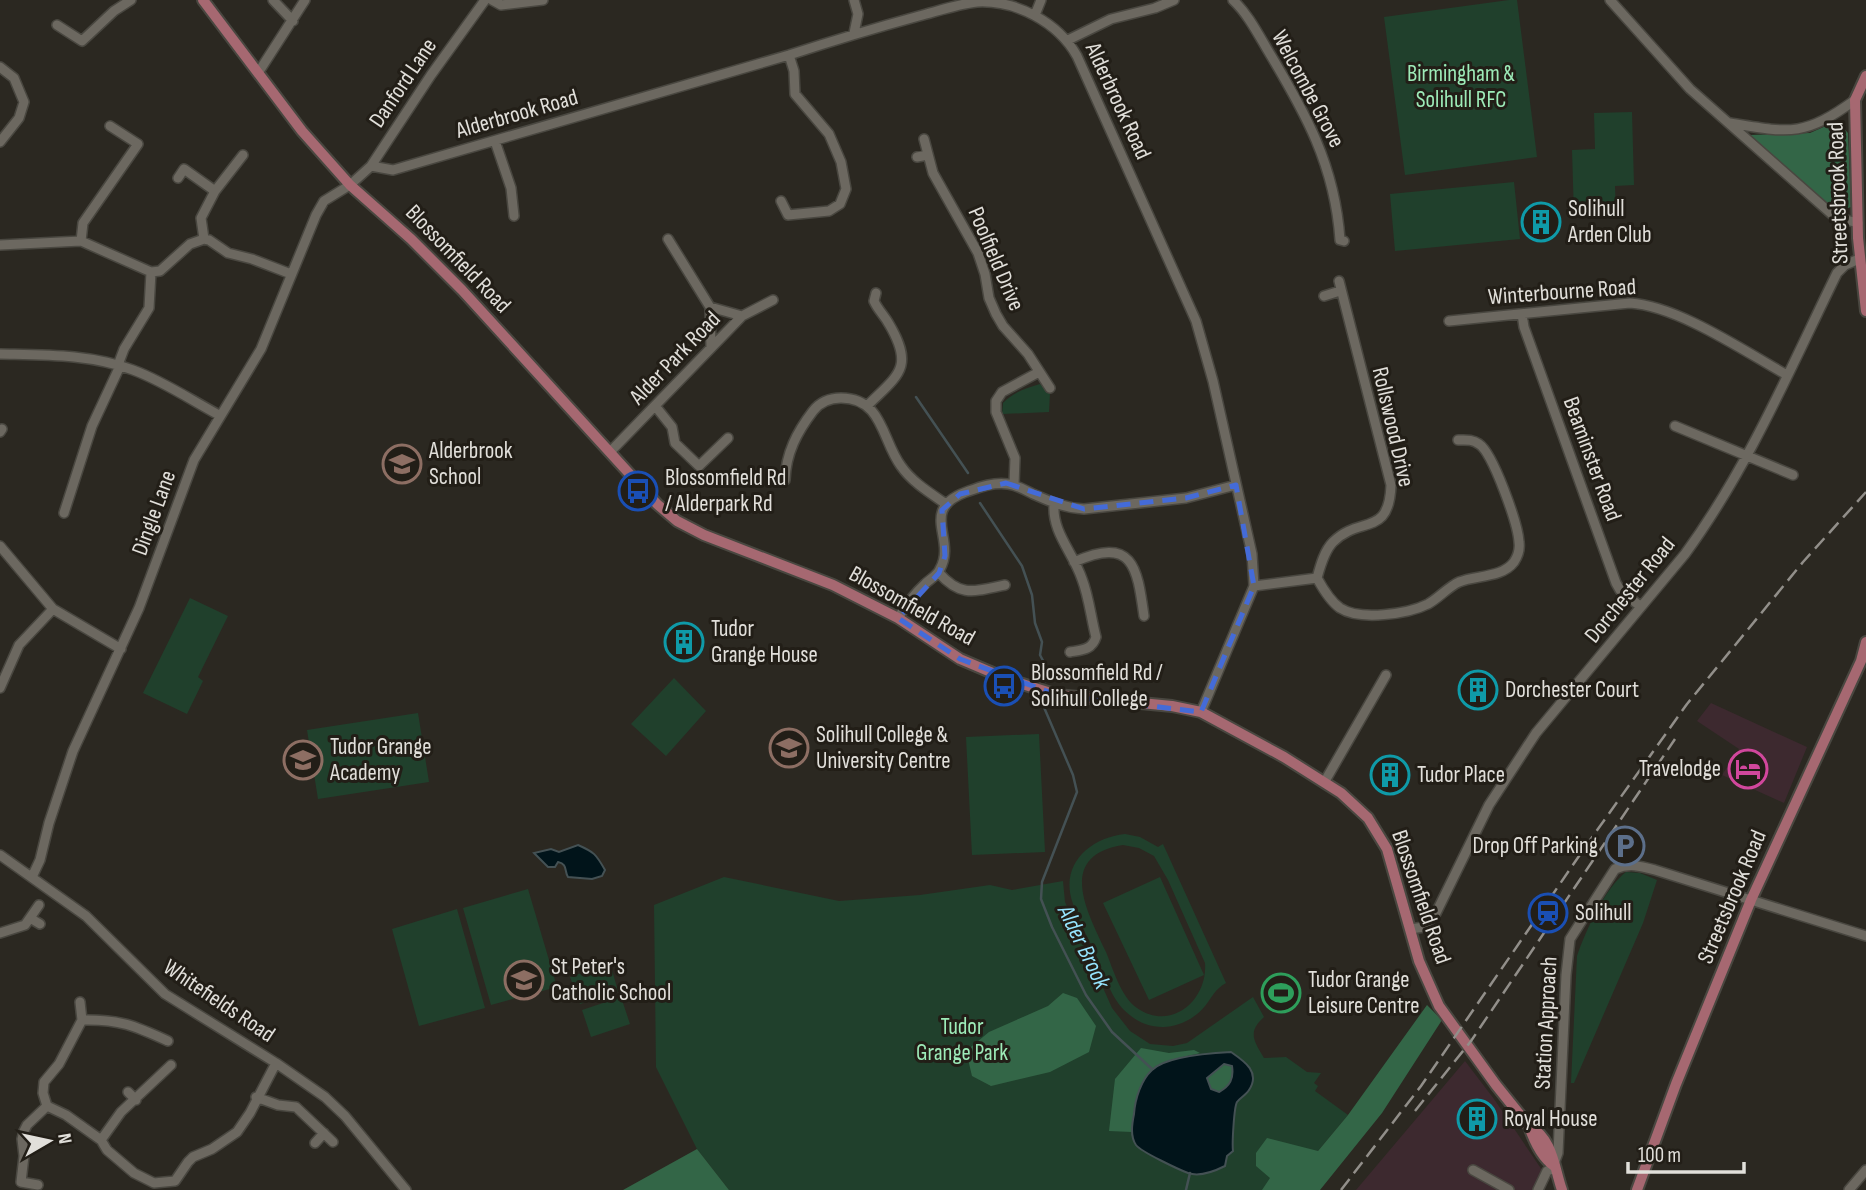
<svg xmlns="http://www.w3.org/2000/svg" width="1866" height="1190" viewBox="0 0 1866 1190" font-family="'Sofia Sans Condensed',sans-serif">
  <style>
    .commercial { fill: #3d292f }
    .green { fill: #20402c; fill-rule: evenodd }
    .forest { fill: #336647 }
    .water { fill: #01141a; stroke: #445154; stroke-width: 2; fill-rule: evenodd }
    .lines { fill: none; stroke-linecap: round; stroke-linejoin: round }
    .stream { stroke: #445154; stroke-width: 2.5 }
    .minor-casing { stroke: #494740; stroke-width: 12 }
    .major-casing { stroke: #494740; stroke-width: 14 }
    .minor { stroke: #6c6860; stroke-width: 9 }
    .major { stroke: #a66871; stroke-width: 10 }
    .rail { stroke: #928f8a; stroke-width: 2.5; stroke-dasharray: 14 7; stroke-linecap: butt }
    .marked { fill: none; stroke: #446bd8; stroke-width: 5; stroke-dasharray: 14 9; stroke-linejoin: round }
    .labels { text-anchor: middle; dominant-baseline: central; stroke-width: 6; stroke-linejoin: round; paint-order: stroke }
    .park-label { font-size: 23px; fill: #9debb8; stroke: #221e17 }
    .street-label { font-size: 23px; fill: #e1dfda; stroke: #221e17 }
    .poi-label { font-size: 23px; fill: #e1dfda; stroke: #221e17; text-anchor: start }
    .water-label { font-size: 24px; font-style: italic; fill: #96e4fe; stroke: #221e17 }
  </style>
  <rect width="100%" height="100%" fill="#2b2821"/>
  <path class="commercial" d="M1711,703l96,44 -23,56 -62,-28 17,-26 -42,-28z
    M1465,1061l29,38 48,71 -9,20h-177z"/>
  <path class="green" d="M1509,0h8l20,157 -132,18 -21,-158z
    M1632,112l2,73 -19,1 1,28 -42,1 -2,-65 23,-1 -1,-36z
    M1514,182l6,57 -125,12 -5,-57z
    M1040,384l10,9 -1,19 -47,2 1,-11c11,-11 23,-15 37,-19z
    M190,598l38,18 -30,61 5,4 -16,33 -44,-21z
    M674,678l32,33 -40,45 -35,-32z
    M418,713l11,69 -111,17 -11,-69z
    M1039,734l6,118 -73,3 -6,-118z
    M1125,834l15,3 18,10 5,-3 63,139c-12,7 -13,13 -21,23 -9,12 -27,21 -42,21 -15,0 -28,-6 -39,-17 -14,-14 -21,-39 -29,-57 -7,-16 -17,-32 -22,-49 -14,-39 16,-66 52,-70zM1123,845l16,3 15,8 14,24 37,83c3,37 -34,69 -68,45 -16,-11 -24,-39 -31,-56 -18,-39 -51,-96 17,-107z
    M1626,872l14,1 17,7 -14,43 -69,160h-3l6,-127c9,-26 28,-68 49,-84z
    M724,877l115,24 81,-6 70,-10 22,5 51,-9 2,21 47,106 18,23 20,13 23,2 14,-3 66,-46 11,20c-17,15 -10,24 0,41l22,-1 21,15 14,1 -7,10 4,3 -3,5 33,24 -30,36v39h-589l-32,-41 -41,-82 -2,-162z
    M1160,877l44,98 -55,25 -46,-97z
    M528,889l29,98 -66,18 -28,-97z
    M457,909l28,99 -66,18 -27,-97z
    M610,963l8,28 -38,13 -10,-27z
    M621,997l9,27 -39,13 -9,-27z"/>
  <path class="forest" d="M1837,121l11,12 3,74 -14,5 -87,-77 60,-2z
    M1063,993l14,5 19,28 -7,26 -39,20 -59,14 -19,-10 -6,-25 23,-19 59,-26z
    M1427,1005l15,15 -60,93 -62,77h-58l8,-12 -14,-12v-13l11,-15 51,13 30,-36z
    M1141,1048l28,5 25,-3 6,3c-14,4 -37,6 -48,17 -17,16 -18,40 -20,62l-23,-1 6,-52z
    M1224,1064l9,3c1,12 -3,19 -14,25l-8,-3 -4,-11z
    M697,1149l32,41h-106z"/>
  <path class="water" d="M578,845c16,7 18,9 27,25l-3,6 -10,3 -24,-2c-4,-6 0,-13 -10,-15l-3,5h-7l-14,-14 17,-4 8,3z
    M1231,1052c13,9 30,20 18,38 -3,5 -9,8 -12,12 -3,5 -5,42 -4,49l-6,5 -2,10c-10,5 -26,11 -37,7 -8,-3 -47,-21 -52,-28 -6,-9 -4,-21 -2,-31 1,-15 7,-34 18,-44 14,-14 60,-17 79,-18zM1224,1064l8,2c2,13 -2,20 -13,26l-8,-3 -4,-11z"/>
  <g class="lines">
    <path class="stream" d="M916,397l52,76
      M980,503l42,63 10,29 3,28 7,19 -2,13 7,13 -2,14
      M1043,705l30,70 4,17 -35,90 -1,17 11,28 34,68 26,37 40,37
      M1186,1190l4,-17"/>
    <defs>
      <path id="minor" d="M273,0l20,21
        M492,0l9,5 42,-5
        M854,0l4,14 -4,19
        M1233,0c14,13 24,32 34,49 38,63 68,116 73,191l4,1
        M1610,0l80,89 145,128 23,6
        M1035,15l6,-15
        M57,25l25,16 32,-30 17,-11
        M1068,40l43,-21 44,-11 19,-8
        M0,67l14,11 10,24 -5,16 -19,24
        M258,73l47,-73
        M1730,123c60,10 74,14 125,-23
        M924,139l9,34 45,80 7,21 4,24 7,16 7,12 25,28 22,34
        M495,141l16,47 3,28
        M917,157l11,-2
        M371,166l22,4 396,-115c43,-14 86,-27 130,-39 19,-5 39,-12 58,-14 39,-2 81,20 100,54l119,265 17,60 39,173 2,32 -53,126
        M178,178l6,-9 31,22
        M781,201l7,14 41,-4 11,-7 6,-15 -5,-27 -12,-28 -34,-40 -1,-23 -5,-16
        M204,239l-3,-21 14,-27 28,-36
        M668,239l42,68 1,41
        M81,241l2,-18 55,-79 -28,-18
        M0,245l81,-4 70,31 9,-1 30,-27 14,-5 5,1 19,13 24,6 39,15
        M1324,296l16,-5
        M710,307l32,9
        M1522,314l2,13 92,256 4,7 21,17
        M1449,321l181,-18c48,3 114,48 157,72
        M0,354c45,1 90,0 133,16 30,11 58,30 86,45
        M118,365l6,-16 25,-41 2,-36
        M867,406c31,-31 48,-38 22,-82 -5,-9 -11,-14 -15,-23l2,-8
        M656,407l16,20 3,16 24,23 29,-28
        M1675,426l118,49
        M0,432l2,-3
        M610,452l132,-136 31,-16
        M785,480c1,-27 12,-48 28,-69 7,-9 16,-13 28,-13 42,0 41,43 60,68 11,16 29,27 45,38
        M1014,485l1,-27 -19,-46v-11l6,-9 37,-20
        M1054,504c-2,29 19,48 28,75 7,18 9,39 14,58 -4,13 -14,13 -26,15
        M64,513l28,-87 28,-60
        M0,546l53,63 68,40
        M1074,562c59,-26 63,4 70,54
        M939,573c22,25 36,18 66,12
        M1317,578c3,-11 7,-27 16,-36 27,-27 56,-4 58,-57l-52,-204
        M1254,586l63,-8c6,11 13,23 23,30 20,13 68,6 88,-4 11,-6 20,-17 31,-22 17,-7 43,-4 55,-20 4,-6 6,-13 5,-20 -1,-18 -26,-89 -40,-98 -7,-5 -13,-4 -21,-4
        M898,618c8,-13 16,-24 27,-34 5,-5 12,-8 15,-15 17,-30 -22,-59 26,-77 14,-5 27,-10 42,-8 9,1 17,6 25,10 18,8 32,14 51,15l102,-11 50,-13
        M0,688l19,-43 34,-36
        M1325,781l61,-106
        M0,855l86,61 79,78 111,69 49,34 20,19 61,74
        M32,877l8,-17 9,-37 24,-72 66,-143 55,-148 67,-111 55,-134 8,-14 26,-16 21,-19 60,-91 54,-75
        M30,918l10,6
        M1410,929l14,-2 12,-14 53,-108 47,-72 149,-179c63,-86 105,-185 152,-281l8,-8 14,-6
        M0,933l25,-8 14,-20
        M80,1002l2,18
        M168,1041c-33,-15 -48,-22 -86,-21l-23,44 -15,18 -1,11 4,13 19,9 35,25 6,10 27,23 20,10 21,-2 13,-19 5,-5 19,-8 25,-17 13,-19 26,-50
        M128,1092l8,8
        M256,1097l22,8 18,2 37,35
        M101,1140l20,-28 50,-47
        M315,1143l9,-10
        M1554,1164l4,-11 8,-178 4,-36 45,-70c14,-6 25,-3 40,1l211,66
        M1473,1170l36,20
        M38,1185l-17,-3 3,-26 -2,-17 2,-8 3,-6 20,-19
        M1538,1190l9,-19 8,-3
        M1849,1190l17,-20"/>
      <path id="major" d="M203,0l99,131 48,54 61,54 51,51 195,214 20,17 27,14 129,50 65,33 62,41 47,20 50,16 115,11 29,6 83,45 57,36 27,25 19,31 32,112 20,45 57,79 33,41c24,13 25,41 33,64
        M1866,76l-11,24 3,138 8,73
        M1529,1126c5,15 12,31 25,40
        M1637,1190l39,-106 75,-184 110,-239 5,-19"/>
    </defs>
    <use href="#minor" class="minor-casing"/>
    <use href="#major" class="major-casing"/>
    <use href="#minor" class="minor"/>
    <use href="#major" class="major"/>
    <path class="rail" d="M1415,1111l56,-70 204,-302
      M1341,1190l80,-104 167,-243 99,-139 116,-142 63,-70"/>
  </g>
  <path class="marked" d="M1006,483l78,26 102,-11 50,-13 18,101 -53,126 -144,-17 -97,-36 -62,-41 41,-45 6,-17 -3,-46 18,-16z"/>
  <defs>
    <symbol id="building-ring" viewBox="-11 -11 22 22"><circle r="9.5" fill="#221e17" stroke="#0f9aa8" stroke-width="1.5"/><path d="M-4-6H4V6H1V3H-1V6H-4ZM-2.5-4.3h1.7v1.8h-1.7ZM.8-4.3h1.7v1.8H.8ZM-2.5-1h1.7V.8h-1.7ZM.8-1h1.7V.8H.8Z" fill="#0f9aa8"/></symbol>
    <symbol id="school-ring" viewBox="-11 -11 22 22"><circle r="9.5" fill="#221e17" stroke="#8d6e63" stroke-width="1.5"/><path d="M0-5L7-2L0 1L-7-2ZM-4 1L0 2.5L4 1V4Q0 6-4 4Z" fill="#8d6e63"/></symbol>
    <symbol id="bus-ring" viewBox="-11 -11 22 22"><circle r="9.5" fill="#221e17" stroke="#1a4fb4" stroke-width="1.5"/><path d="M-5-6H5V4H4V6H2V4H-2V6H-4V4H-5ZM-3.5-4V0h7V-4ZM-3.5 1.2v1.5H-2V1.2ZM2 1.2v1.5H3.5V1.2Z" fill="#1a4fb4"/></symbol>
    <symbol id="university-ring" viewBox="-11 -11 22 22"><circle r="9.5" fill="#221e17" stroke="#8d6e63" stroke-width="1.5"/><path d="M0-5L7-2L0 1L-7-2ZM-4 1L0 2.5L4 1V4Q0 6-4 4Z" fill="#8d6e63"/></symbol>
    <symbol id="hotel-ring" viewBox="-11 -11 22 22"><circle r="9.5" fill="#221e17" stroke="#d1479c" stroke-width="1.5"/><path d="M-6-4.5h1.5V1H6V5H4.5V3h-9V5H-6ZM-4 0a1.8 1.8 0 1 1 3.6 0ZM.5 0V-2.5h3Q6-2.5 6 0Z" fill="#d1479c"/></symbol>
    <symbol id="parking-ring" viewBox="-11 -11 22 22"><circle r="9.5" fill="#221e17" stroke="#5c6f8a" stroke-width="1.5"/><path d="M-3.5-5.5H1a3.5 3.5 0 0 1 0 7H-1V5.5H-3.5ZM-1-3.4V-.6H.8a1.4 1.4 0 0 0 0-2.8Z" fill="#5c6f8a"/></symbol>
    <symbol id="station-ring" viewBox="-11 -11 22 22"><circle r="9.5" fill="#221e17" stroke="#1a4fb4" stroke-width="1.5"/><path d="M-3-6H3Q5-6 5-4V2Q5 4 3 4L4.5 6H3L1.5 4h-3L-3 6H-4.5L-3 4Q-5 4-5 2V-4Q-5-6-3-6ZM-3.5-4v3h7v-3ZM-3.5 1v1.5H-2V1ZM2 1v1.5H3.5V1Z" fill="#1a4fb4"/></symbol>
    <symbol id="stadium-ring" viewBox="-11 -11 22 22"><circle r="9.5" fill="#221e17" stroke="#2e9e5b" stroke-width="1.5"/><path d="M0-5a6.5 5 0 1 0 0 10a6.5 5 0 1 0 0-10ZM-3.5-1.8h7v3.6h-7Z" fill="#2e9e5b"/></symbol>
  </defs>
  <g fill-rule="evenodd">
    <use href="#building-ring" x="1519" y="200" width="44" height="44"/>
    <use href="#school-ring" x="380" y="442" width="44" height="44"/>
    <use href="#bus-ring" x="616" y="469" width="44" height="44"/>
    <use href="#building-ring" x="662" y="620" width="44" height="44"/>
    <use href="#bus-ring" x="982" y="664" width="44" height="44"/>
    <use href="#building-ring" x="1456" y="668" width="44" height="44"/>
    <use href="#university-ring" x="767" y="726" width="44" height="44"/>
    <use href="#school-ring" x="281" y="738" width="44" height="44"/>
    <use href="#hotel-ring" x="1726" y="747" width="44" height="44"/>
    <use href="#building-ring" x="1368" y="753" width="44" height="44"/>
    <use href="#parking-ring" x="1603" y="824" width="44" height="44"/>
    <use href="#station-ring" x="1526" y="891" width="44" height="44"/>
    <use href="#school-ring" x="502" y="958" width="44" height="44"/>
    <use href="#stadium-ring" x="1259" y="971" width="44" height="44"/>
    <use href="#building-ring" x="1455" y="1097" width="44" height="44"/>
  </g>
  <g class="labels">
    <g class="park-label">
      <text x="1461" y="74">Birmingham &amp;<tspan x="1461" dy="26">Solihull RFC</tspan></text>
      <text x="962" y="1027">Tudor<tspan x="962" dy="26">Grange Park</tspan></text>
    </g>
    <g class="street-label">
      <text transform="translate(403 83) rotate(-56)">Danford Lane</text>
      <text transform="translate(1308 89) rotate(62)">Welcombe Grove</text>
      <text transform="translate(1118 101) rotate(65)">Alderbrook Road</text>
      <text transform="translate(517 114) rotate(-16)">Alderbrook Road</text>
      <text transform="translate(1838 193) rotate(-92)">Streetsbrook Road</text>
      <text transform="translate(458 259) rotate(46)">Blossomfield Road</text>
      <text transform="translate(996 259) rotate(67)">Poolfield Drive</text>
      <text transform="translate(1562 292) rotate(-4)">Winterbourne Road</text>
      <text transform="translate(675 358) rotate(-46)">Alder Park Road</text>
      <text transform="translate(1393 427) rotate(77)">Rollswood Drive</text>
      <text transform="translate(1592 459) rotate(70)">Beaminster Road</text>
      <text transform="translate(154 513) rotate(-70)">Dingle Lane</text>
      <text transform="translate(1630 590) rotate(-51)">Dorchester Road</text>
      <text transform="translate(912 606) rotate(29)">Blossomfield Road</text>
      <text transform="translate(1421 897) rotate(71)">Blossomfield Road</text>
      <text transform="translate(1732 897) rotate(-67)">Streetsbrook Road</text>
      <text transform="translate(219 1001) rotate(34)">Whitefields Road</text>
      <text transform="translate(1546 1023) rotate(-87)">Station Approach</text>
    </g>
    <g class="poi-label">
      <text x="1568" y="209">Solihull<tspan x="1568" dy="26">Arden Club</tspan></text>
      <text x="429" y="451">Alderbrook<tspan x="429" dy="26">School</tspan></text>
      <text x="665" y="478">Blossomfield Rd<tspan x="665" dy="26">/ Alderpark Rd</tspan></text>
      <text x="711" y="629">Tudor<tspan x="711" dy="26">Grange House</tspan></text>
      <text x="1031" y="673">Blossomfield Rd /<tspan x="1031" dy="26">Solihull College</tspan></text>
      <text x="1505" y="690">Dorchester Court</text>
      <text x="816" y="735">Solihull College &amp;<tspan x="816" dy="26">University Centre</tspan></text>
      <text x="330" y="747">Tudor Grange<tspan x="330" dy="26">Academy</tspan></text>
      <text x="1721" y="769" text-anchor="end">Travelodge</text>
      <text x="1417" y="775">Tudor Place</text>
      <text x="1598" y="846" text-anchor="end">Drop Off Parking</text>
      <text x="1575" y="913">Solihull</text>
      <text x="551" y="967">St Peter's<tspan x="551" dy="26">Catholic School</tspan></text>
      <text x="1308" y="980">Tudor Grange<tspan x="1308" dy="26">Leisure Centre</tspan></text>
      <text x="1504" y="1119">Royal House</text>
    </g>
    <g class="water-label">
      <text transform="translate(1084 947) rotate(64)">Alder Brook</text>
    </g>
  </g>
  <g transform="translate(49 1141) rotate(81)" stroke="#221e17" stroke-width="5" paint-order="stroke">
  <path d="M0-5L12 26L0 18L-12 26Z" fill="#e1dfda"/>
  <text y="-10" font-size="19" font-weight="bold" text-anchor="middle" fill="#e1dfda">N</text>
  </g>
  <path d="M1628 1162v10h116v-10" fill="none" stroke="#e1dfda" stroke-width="3.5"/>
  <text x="1638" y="1162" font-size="21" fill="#e1dfda" stroke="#221e17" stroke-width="5" paint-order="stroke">100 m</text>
</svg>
